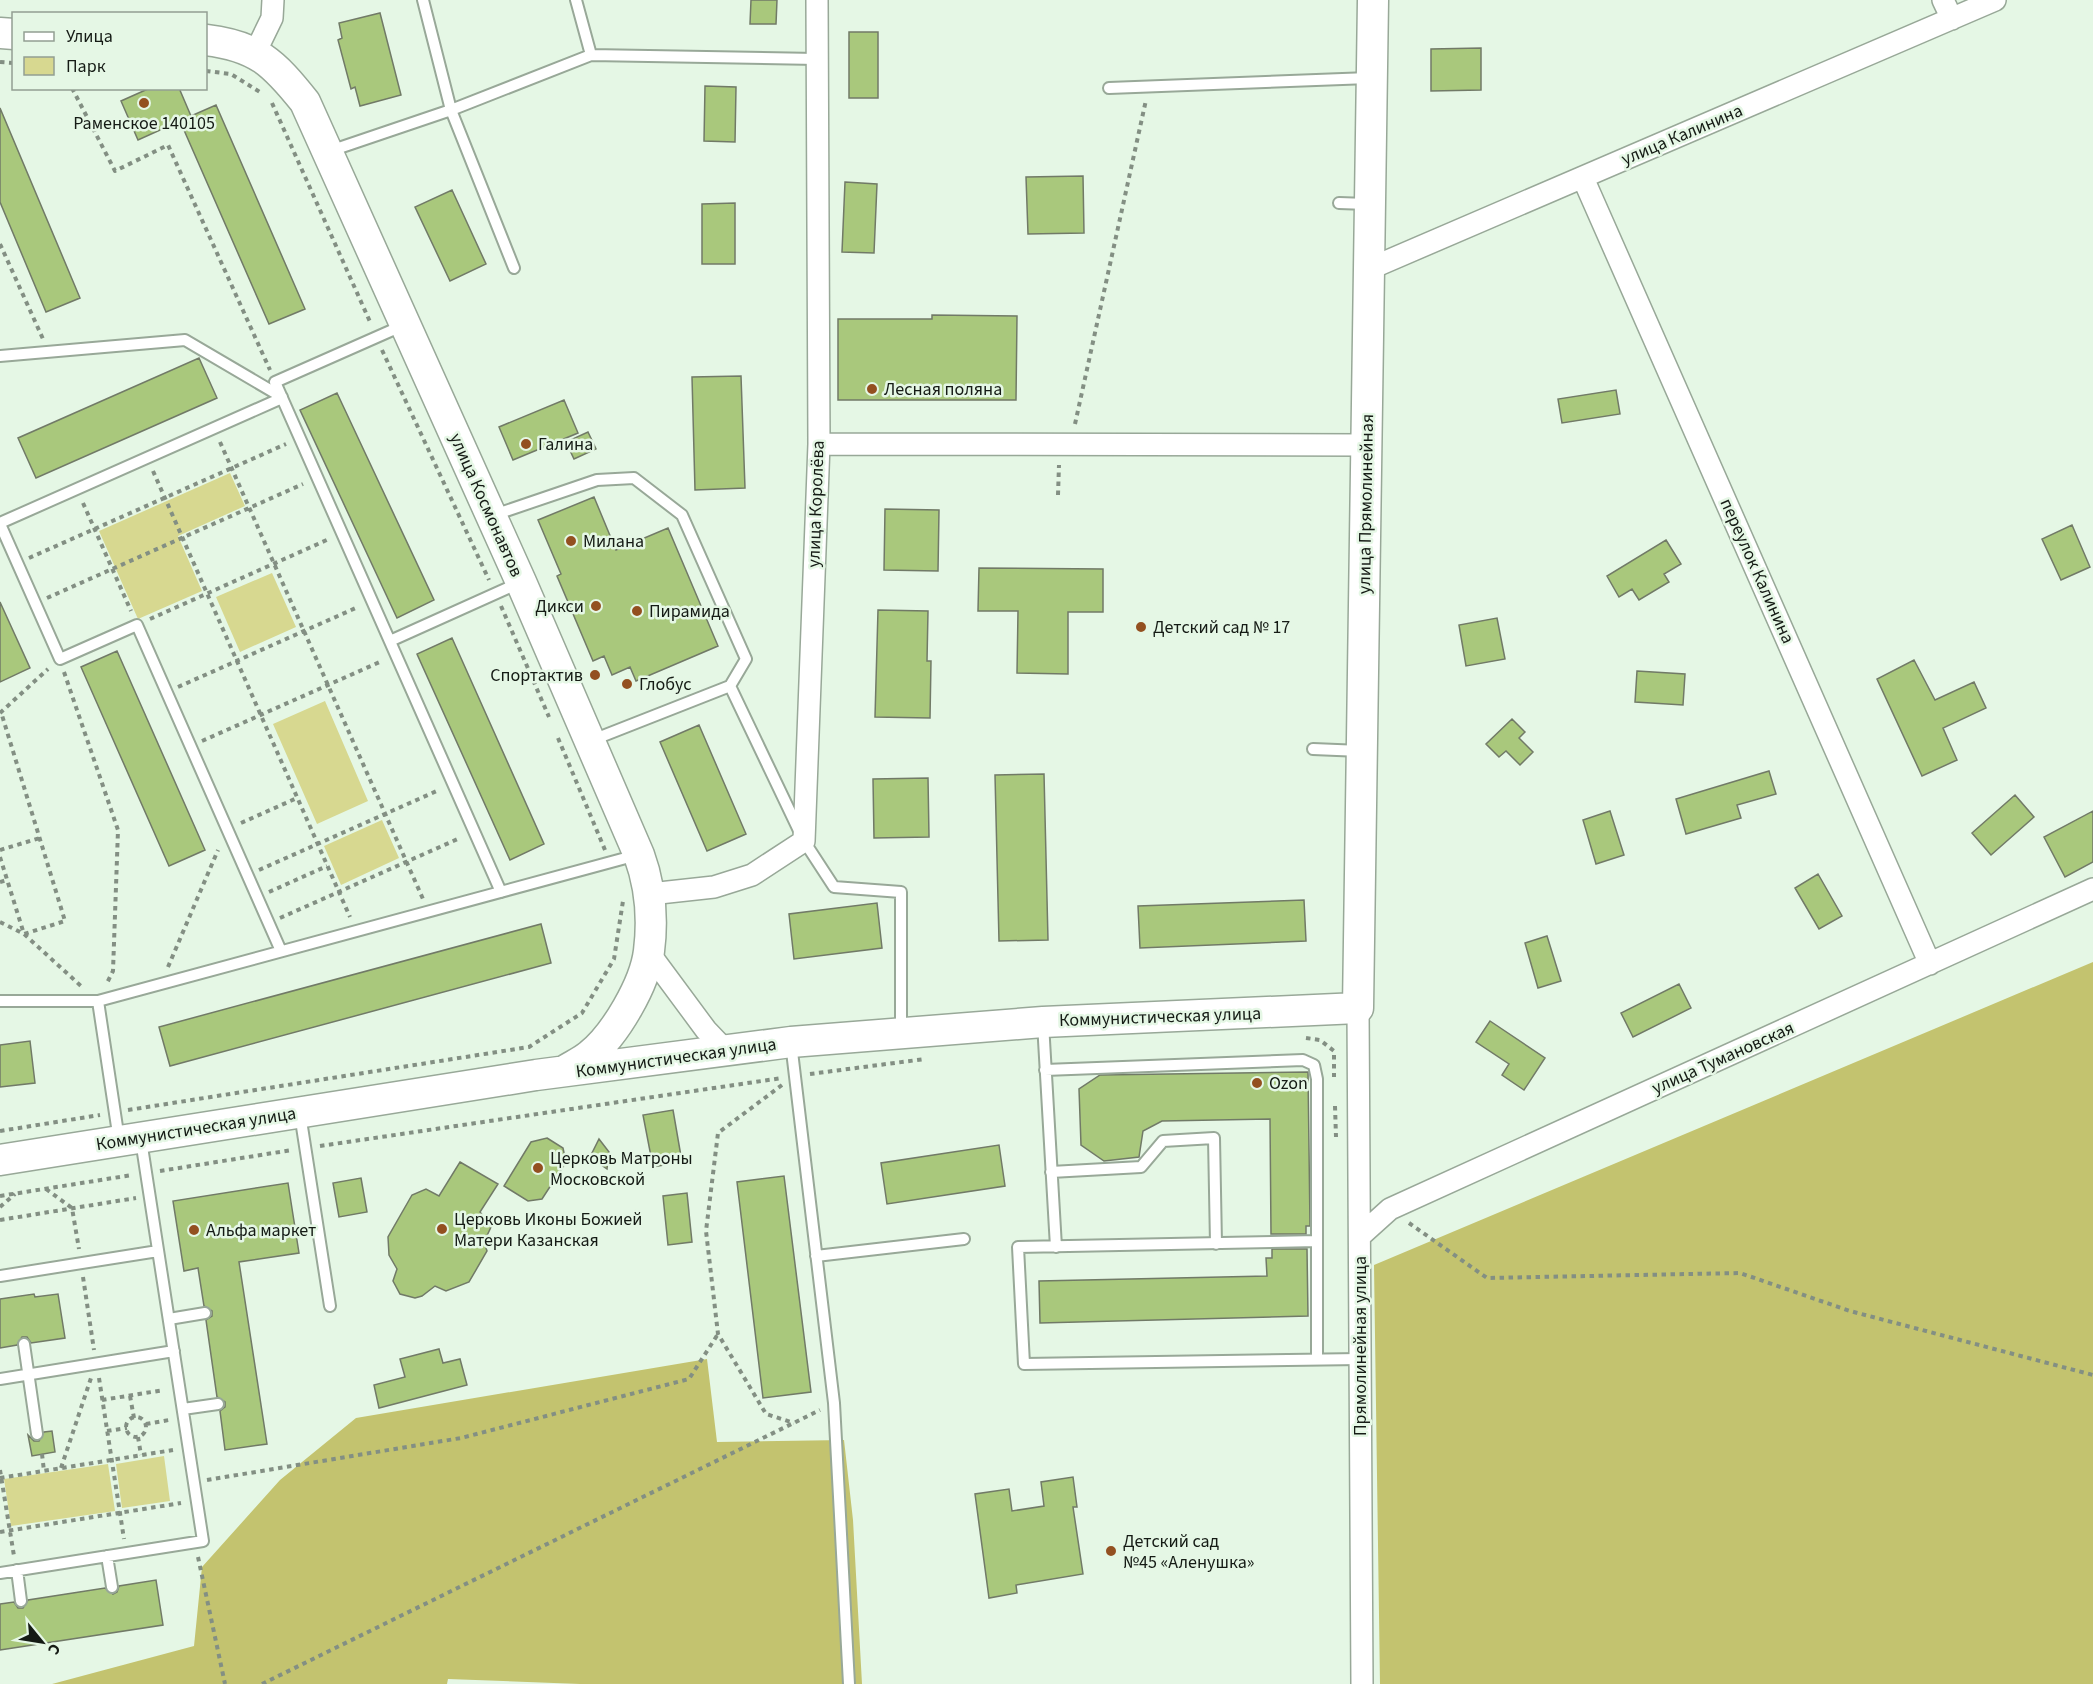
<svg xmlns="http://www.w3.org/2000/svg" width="2093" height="1684" viewBox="0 0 2093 1684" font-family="'Source Sans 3',sans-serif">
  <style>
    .green { fill: #d7d890 }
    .forest { fill: #c3c36f }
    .building { fill: #a9c87c; stroke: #717a67; stroke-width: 1.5 }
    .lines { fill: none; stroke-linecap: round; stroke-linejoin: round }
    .lane-casing { stroke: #98a898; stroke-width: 14 }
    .street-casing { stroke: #98a898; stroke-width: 24 }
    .secondary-casing { stroke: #98a898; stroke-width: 33 }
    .path { stroke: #838f83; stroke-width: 4; stroke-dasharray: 4.5 4.5; stroke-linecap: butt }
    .lane { stroke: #fff; stroke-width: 10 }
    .street { stroke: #fff; stroke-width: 21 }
    .secondary { stroke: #fff; stroke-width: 30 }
    .poi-dot { fill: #935020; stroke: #e5f7e5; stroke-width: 2 }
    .labels { text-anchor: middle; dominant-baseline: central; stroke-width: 5; stroke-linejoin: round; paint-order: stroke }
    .poi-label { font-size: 18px; fill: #151b15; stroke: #e5f7e5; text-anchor: start }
    .street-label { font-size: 18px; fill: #151b15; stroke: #e5f7e5 }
  </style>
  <rect width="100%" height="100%" fill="#e5f7e5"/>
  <path class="green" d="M230,473l15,33 -67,30 24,55 -64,28 -39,-88z
    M272,573l24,54 -56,25 -24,-55z
    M325,701l43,100 -51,23 -44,-100z
    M382,820l17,38 -58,27 -17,-39z
    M164,1456l6,45 -48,7 -6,-44z
    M108,1464l7,47 -104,15 -7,-47z"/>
  <path class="forest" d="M2093,962v722h-713l-6,-419z
    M707,1359l10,83 127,-2 9,80 9,164h-282l-132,-5 -1,5h-395l142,-38 8,-79 78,-87 76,-62z"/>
  <path class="building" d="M751,0h26l-1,24h-26z
    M380,13l21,82 -41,11 -5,-19 -4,2 -13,-49 4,-2 -3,-15z
    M849,32h29v66h-29z
    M1481,48v42l-50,1v-42z
    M705,86l31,1 -1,55 -31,-1z
    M150,88h29l12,28 25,-11 89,204 -36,15 -89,-203 -42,19 -17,-39z
    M0,108l80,190 -34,14 -46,-110z
    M1083,176l1,57 -56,1 -2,-57z
    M845,182l32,2 -3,69 -32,-1z
    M452,190l34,74 -36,17 -35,-74z
    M735,203v61h-33v-60z
    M932,315l85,1 -1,84h-178v-81h94z
    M199,358l18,40 -181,80 -18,-40z
    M741,376l4,112 -50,2 -3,-113z
    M1616,390l4,24 -58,9 -4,-24z
    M337,393l97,207 -37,18 -97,-208z
    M564,400l14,33 -65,27 -14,-33z
    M588,432l8,17 -22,10 -8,-17z
    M594,497l22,53 52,-22 50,118 -82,35 -6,-14 -18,8 -8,-19 -11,5 -36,-85 4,-2 -23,-54z
    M885,509l54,1 -1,61 -54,-1z
    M2072,525l18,42 -29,13 -19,-41z
    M1666,540l15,24 -17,10 5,8 -30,18 -7,-11 -13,8 -12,-21z
    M979,568l124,1v43h-35v62l-51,-1 1,-62h-40z
    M0,602l30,66 -30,14z
    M878,610l50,1 -1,50h4l-1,57 -55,-1z
    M1497,618l8,41 -39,7 -7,-41z
    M452,638l92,206 -34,16 -93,-206z
    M117,651l88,199 -36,16 -88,-199z
    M1914,660l21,40 39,-18 12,26 -43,20 14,32 -35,16 -45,-97z
    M1637,671l48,3 -2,31 -48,-3z
    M1512,719l13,13 -6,6 14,14 -13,13 -14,-14 -7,6 -13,-13z
    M699,725l47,109 -39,17 -47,-109z
    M1769,771l7,23 -39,11 4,13 -55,16 -10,-35z
    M1044,774l4,166 -49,1 -4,-166z
    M928,778l1,59 -55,1 -1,-59z
    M2015,795l19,22 -43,38 -19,-22z
    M1610,811l14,44 -28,9 -13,-44z
    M2093,811v51l-28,15 -21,-40z
    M1818,874l24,42 -23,13 -24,-41z
    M1304,900l2,41 -166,7 -2,-42z
    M877,903l5,45 -88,11 -5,-45z
    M541,924l10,39 -381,103 -11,-39z
    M1547,936l14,45 -23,7 -13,-45z
    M1679,984l12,24 -58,29 -12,-24z
    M1490,1021l55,37 -21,32 -22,-15 7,-11 -33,-22z
    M30,1041l5,42 -35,4v-42z
    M1308,1072l2,154h-4v8h-35l-1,-115 -108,2 -19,10 -4,26 -35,4 -23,-16 -2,-56 21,-14z
    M673,1110l9,52 -29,5 -10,-52z
    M547,1138l16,10 3,14 -24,37 -14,2 -24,-15 27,-44z
    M599,1139l10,13 -2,17 -17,-12z
    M999,1145l6,41 -118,18 -6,-41z
    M460,1162l38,22 -18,28 11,15 -7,15 3,9 -18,31 -23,9 -11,-5 -13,10 -7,2 -15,-4 -7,-13 4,-12 -8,-14 -1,-18 24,-42 14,-6 13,7z
    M784,1176l27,216 -48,6 -26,-216z
    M361,1178l6,34 -28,5 -6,-34z
    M288,1183l11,70 -60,9 28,182 -42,6 -5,-39 5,-4v-5l-8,-5 -11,-77 6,-4v-5l-8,-5 -6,-38 -14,3 -11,-70z
    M687,1193l5,49 -24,3 -5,-49z
    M1272,1249h35l1,67 -268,7 -1,-42 228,-5 -1,-18h6z
    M34,1294l1,3 23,-3 7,44 -34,5 -4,-6h-5l-5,8 -17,3v-49z
    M439,1349l4,14 17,-4 7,26 -88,23 -5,-23 31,-8 -5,-18z
    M52,1431l3,21 -23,4 -4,-21 6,6h5l5,-9z
    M1073,1477l4,30h-4l10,67 -67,11 1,8 -28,5 -14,-104 34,-5 3,22 32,-5 -3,-24z
    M156,1580l7,45 -163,25v-46l14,-2 4,6h5l5,-8 77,-12 8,6 4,-2 2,-6z"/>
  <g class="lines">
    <defs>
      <path id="lane" d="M423,0l28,110 63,158
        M576,0l15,55
        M1109,88l260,-10
        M330,151l121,-41 140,-55 226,4
        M1339,203l28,1
        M404,325l-129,57 226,510
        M0,356l185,-16 97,57
        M494,515l103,-35 37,-2 48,37 64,144 -16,27
        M0,523l282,-125
        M0,524l60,135 77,-34 144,326
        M390,641l131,-59
        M590,741l140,-55 74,155 30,46 67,5v140
        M1313,749l48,2
        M0,1001h98l539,-146
        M98,1001l21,139
        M1043,1023l13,224
        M791,1043l43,360 15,281
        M1045,1070l258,-10 11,5 3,14v280
        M300,1114l30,192
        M1051,1172l90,-5 22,-26 51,-3 2,106
        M1317,1241l-299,6 6,117 336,-5
        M816,1256l148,-17
        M0,1276l158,-25
        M169,1319l36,-6
        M24,1344l13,90
        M0,1379l174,-28
        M183,1409l35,-5
        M107,1556l5,31
        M17,1570l4,31
        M0,1573l203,-32 -62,-401"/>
      <path id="street" d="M1943,0l9,19
        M255,53l17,-35 1,-18
        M1583,178l347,786
        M1369,269l626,-269
        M819,444l549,1
        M650,894l64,-7 38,-12 52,-34 15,-397 -2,-444
        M649,953l57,77 20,21
        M1358,1008l4,676
        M1360,1236l30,-27 703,-320"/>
      <path id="secondary" d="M0,33l14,1
        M206,40c51,6 68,23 99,62l216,480 118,273c11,30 14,64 10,96 -4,33 -34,84 -59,104 -7,6 -16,10 -24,15
        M0,1160l536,-85 255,-33 252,-20 315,-14 15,-1008"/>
    </defs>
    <use href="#lane" class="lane-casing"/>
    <use href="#street" class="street-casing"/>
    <use href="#secondary" class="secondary-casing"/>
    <path class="path" d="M0,62l14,1
      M206,71l25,3 32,20
      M72,88l43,83 53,-26 102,225
      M272,103l99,221
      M0,244l43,95
      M382,350l107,230
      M1075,424l71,-324
      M220,442l203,457
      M153,471l197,446
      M1058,495l1,-30
      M83,503l48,108
      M29,558l257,-114
      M47,598l256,-114
      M501,606l48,111
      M150,619l179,-80
      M64,672l54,158 -5,141 -6,12
      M178,687l180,-80
      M0,713l48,-44
      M558,738l47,112
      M202,741l180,-80
      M241,823l56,-25
      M0,850l40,-12
      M0,857l24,77 41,-13 -64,-209
      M259,870l180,-80
      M0,882l7,-2
      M269,892l58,-26
      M280,918l180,-80
      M0,922l24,12 57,52
      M168,967l50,-117
      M1306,1038l14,2 14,11v26
      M810,1074l115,-15
      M782,1085l-64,48 -12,98 12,103 48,80 28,9
      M1335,1106l1,31
      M128,1110l401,-63 53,-34 32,-54 9,-58
      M0,1131l100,-16
      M320,1146l462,-68
      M160,1171l132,-21
      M46,1189l26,19 7,41
      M0,1196l132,-21
      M0,1207l15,-13
      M0,1220l136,-22
      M1409,1223l78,55 253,-5 110,38 243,64
      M83,1277l11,73
      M99,1378l25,161
      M130,1396l4,22
      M102,1400l62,-10
      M126 1427a10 10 0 1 1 20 0a10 10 0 1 1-20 0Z
      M146,1424l23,-4
      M107,1431l20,-3
      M138,1437l3,18
      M42,1454l2,17
      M61,1468l30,-90
      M0,1470l14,86
      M0,1478l173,-28
      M207,1480l254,-42 228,-59 29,-45
      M0,1532l181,-29
      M198,1557l27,127
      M262,1684l558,-274"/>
    <use href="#lane" class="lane"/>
    <use href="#street" class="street"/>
    <use href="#secondary" class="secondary"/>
  </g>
  <g class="poi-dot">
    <circle cx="144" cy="103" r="6"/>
    <circle cx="872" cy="389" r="6"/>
    <circle cx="526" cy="444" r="6"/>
    <circle cx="571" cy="541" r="6"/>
    <circle cx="596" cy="606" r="6"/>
    <circle cx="637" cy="611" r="6"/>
    <circle cx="1141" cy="627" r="6"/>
    <circle cx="595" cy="675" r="6"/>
    <circle cx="627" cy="684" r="6"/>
    <circle cx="1257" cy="1083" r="6"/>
    <circle cx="538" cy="1168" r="6"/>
    <circle cx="442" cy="1229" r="6"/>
    <circle cx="194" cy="1230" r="6"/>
    <circle cx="1111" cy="1551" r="6"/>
  </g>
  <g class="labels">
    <g class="poi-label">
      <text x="144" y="123" text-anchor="middle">Раменское 140105</text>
      <text x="884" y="389">Лесная поляна</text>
      <text x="538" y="444">Галина</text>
      <text x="583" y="541">Милана</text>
      <text x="584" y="606" text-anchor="end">Дикси</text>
      <text x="649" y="611">Пирамида</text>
      <text x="1153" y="627">Детский сад № 17</text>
      <text x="583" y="675" text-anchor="end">Спортактив</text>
      <text x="639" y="684">Глобус</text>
      <text x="1269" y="1083">Ozon</text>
      <text x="550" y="1158">Церковь Матроны<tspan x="550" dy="21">Московской</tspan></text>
      <text x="454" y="1219">Церковь Иконы Божией<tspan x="454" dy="21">Матери Казанская</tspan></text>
      <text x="206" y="1230">Альфа маркет</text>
      <text x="1123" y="1541">Детский сад<tspan x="1123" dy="21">№45 «Аленушка»</tspan></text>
    </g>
    <g class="street-label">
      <text transform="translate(1682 135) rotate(-23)">улица Калинина</text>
      <text transform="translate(816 504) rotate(-88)">улица Королёва</text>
      <text transform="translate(1366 504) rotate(-89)">улица Прямолинейная</text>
      <text transform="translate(486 505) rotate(66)">улица Космонавтов</text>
      <text transform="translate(1757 571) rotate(66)">переулок Калинина</text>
      <text transform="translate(1160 1017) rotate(-2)">Коммунистическая улица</text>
      <text transform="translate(676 1058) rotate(-8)">Коммунистическая улица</text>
      <text transform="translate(1723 1058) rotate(-24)">улица Тумановская</text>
      <text transform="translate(196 1129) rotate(-9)">Коммунистическая улица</text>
      <text transform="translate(1360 1346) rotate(-90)">Прямолинейная улица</text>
    </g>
  </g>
  <rect x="12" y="12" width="195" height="78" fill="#e5f7e5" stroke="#929f92" stroke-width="1.5"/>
  <rect x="24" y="32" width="30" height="9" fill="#ffffff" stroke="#929f92" stroke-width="1.5"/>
  <text x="66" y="42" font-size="18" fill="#151b15">Улица</text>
  <rect x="24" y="57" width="30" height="18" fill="#d7d890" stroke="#929f92" stroke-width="1.5"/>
  <text x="66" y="72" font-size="18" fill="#151b15">Парк</text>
  <g transform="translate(42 1642) rotate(120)" stroke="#e5f7e5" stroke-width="4.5" paint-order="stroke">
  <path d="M0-4.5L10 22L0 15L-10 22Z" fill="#151b15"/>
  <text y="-9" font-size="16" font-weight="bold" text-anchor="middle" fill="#151b15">С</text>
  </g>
</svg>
